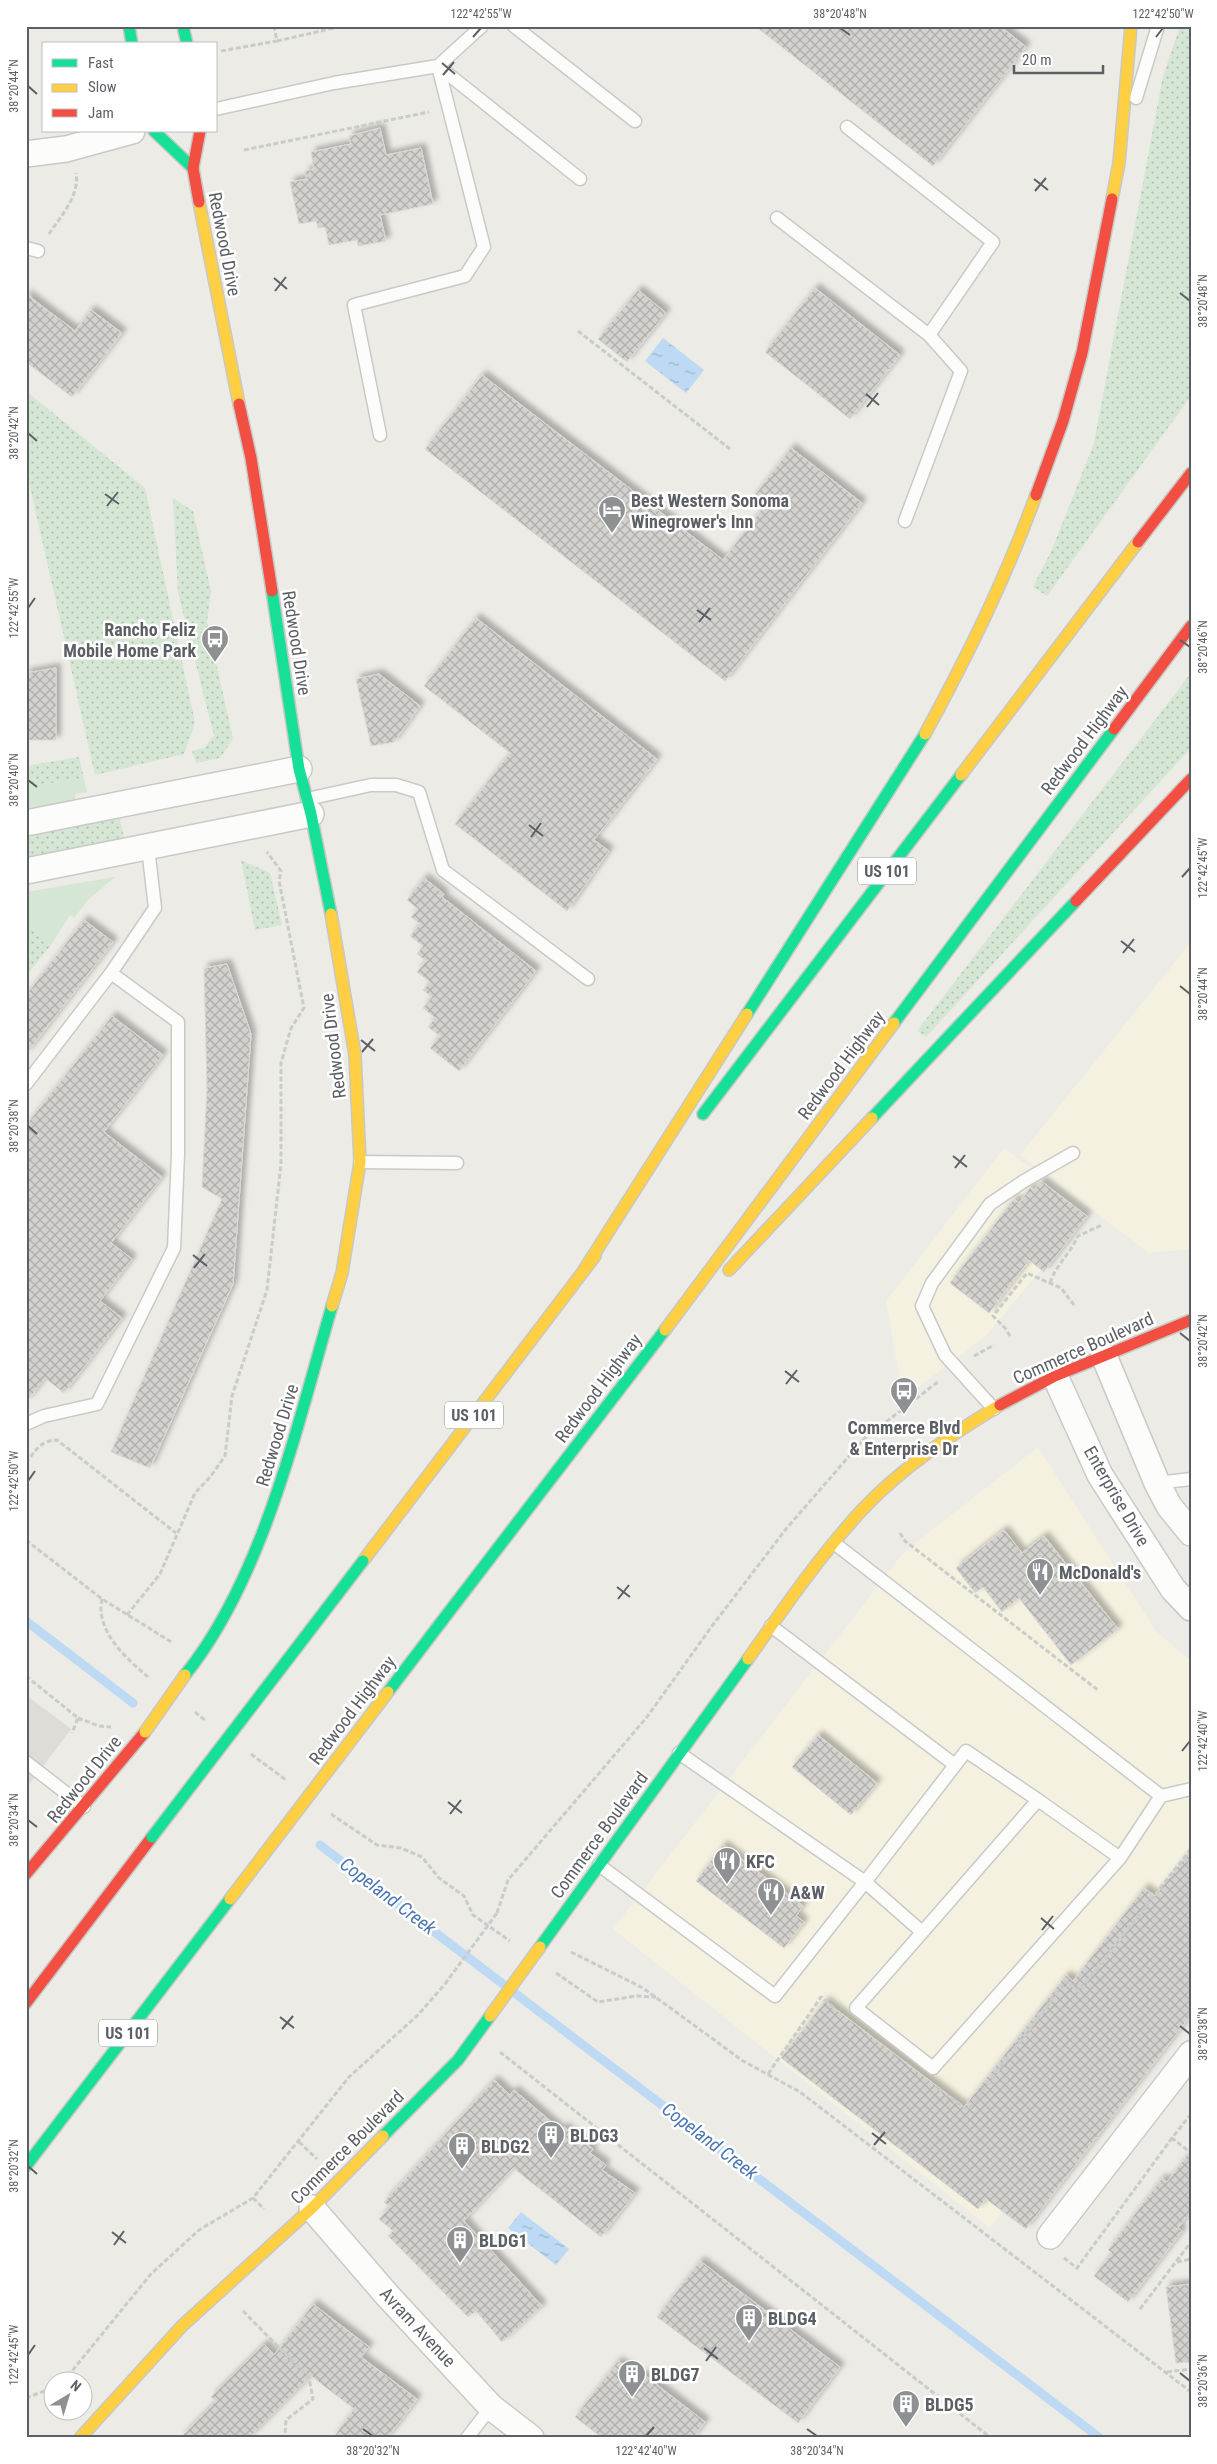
<svg xmlns="http://www.w3.org/2000/svg" width="1217" height="2464" viewBox="0 0 1217 2464" font-family="'Roboto Condensed',sans-serif">
  <style>
    .commercial { fill: #f4f1e0 }
    .industrial { fill: #dddcd7 }
    .grass { fill: url(#grass-dots) }
    .garden { fill: #d5e7d4 }
    .water { fill: url(#water-ripples) }
    .lines { fill: none; stroke-linecap: round; stroke-linejoin: round }
    .stream { stroke: #bdd9f3; stroke-width: 9 }
    .building { fill: url(#building-cross-hatch); stroke: #dbdad6; filter: url(#shadow) }
    .lane-casing { stroke: #c9c9c8; stroke-width: 15 }
    .street-casing { stroke: #c9c9c8; stroke-width: 28 }
    .fast-casing { stroke: #c7c8c6; stroke-width: 14 }
    .slow-casing { stroke: #c7c8c6; stroke-width: 14 }
    .jam-casing { stroke: #c7c8c6; stroke-width: 14 }
    .path { stroke: #c8ccca; stroke-width: 3; stroke-dasharray: 5 2.5; stroke-linecap: butt }
    .lane { stroke: #fcfcfb; stroke-width: 12 }
    .street { stroke: #fcfcfb; stroke-width: 25 }
    .fast { stroke: #16e098; stroke-width: 11 }
    .slow { stroke: #ffcf43; stroke-width: 11 }
    .jam { stroke: #f24e42; stroke-width: 11 }
    .fast-bridge-casing { stroke: #c7c8c6; stroke-width: 14; stroke-linecap: butt }
    .slow-bridge-casing { stroke: #c7c8c6; stroke-width: 14; stroke-linecap: butt }
    .path-bridge { stroke: #c8ccca; stroke-width: 3; stroke-dasharray: 5 2.5; stroke-linecap: butt }
    .fast-bridge { stroke: #16e098; stroke-width: 11 }
    .slow-bridge { stroke: #ffcf43; stroke-width: 11 }
    .ticks { fill: none; stroke: #5c5f64; stroke-width: 2 }
    .labels { text-anchor: middle; dominant-baseline: central; stroke-width: 5; stroke-linejoin: round; paint-order: stroke }
    .shield { fill: #fff; stroke: #8d8f92; stroke-width: 1 }
    .shield-label { font-size: 16px; font-weight: bold; fill: #5c5f64 }
    .street-label { font-size: 18px; fill: #5c5f64; stroke: #fff }
    .poi-label { font-size: 18px; font-weight: bold; fill: #5c5f64; stroke: #fff; text-anchor: start }
    .water-label { font-size: 19px; font-style: italic; fill: #4a76b2; stroke: #fff }
    .neatline { fill: none; stroke: #5c5f64; stroke-width: 2 }
    .ticks-label { font-size: 12px; text-anchor: middle; fill: #5c5f64 }
  </style>
  <defs>
    <pattern id="grass-dots" width="8" height="8" patternUnits="userSpaceOnUse" patternTransform="scale(1.25)"><rect width="8" height="8" fill="#d5e7d4"/><path d="M2 2h.1M6 6h.1" fill="none" stroke="#b0beb0" stroke-width="1.8" stroke-linecap="round"/></pattern>
    <pattern id="water-ripples" width="26" height="14" patternUnits="userSpaceOnUse" patternTransform="scale(1.25)"><rect width="26" height="14" fill="#bdd9f3"/><path d="M2 4q2-2 4 0t4 0M15 11q2-2 4 0t4 0" fill="none" stroke="#9db3c8"/></pattern>
    <pattern id="building-cross-hatch" width="8" height="8" patternUnits="userSpaceOnUse" patternTransform="scale(1.25)"><rect width="8" height="8" fill="#d3d2cf"/><path d="M0 0l8 8M0 8l8-8" fill="none" stroke="#aeaeac"/></pattern>
    <filter id="shadow"><feDropShadow dx="4.5" dy="-4.5" stdDeviation="2.5" flood-color="#0004"/></filter>
  </defs>
  <rect width="100%" height="100%" fill="#ecebe6"/>
  <path class="commercial" d="M1191,942v307l-42,4 -129,-98z
    M1004,1148l85,64 -102,123 -84,64 -17,-98z
    M1038,1447l118,184 35,30v308l-201,259 -377,-299 291,-377z"/>
  <path class="industrial" d="M26,1695l45,34 -45,60z"/>
  <path class="grass" d="M1180,26h11v370l-144,200 -14,-9 20,-40 41,-104 69,-367z
    M26,391l119,97 50,235 -11,31 -89,21 -69,-306z
    M173,498l20,13 18,80 -4,30 26,118 -13,19 -24,5 -4,-12 12,-3 10,-12 -36,-143z
    M1191,673v75l-265,289 -9,-6z
    M79,757l5,21 -58,9v-21z
    M119,816l5,21 -75,18 -23,1v-24z
    M241,860l29,13 12,52 -27,5z
    M26,919l1,7 16,8 8,11 -25,31z"/>
  <path class="garden" d="M84,778l3,14 -12,2 1,7 -50,9v-23z
    M115,877l-27,23 -14,18 -4,-3 -19,30 -10,-12 -12,-6 -3,-6v-29z"/>
  <path class="water" d="M663,338l41,32 -18,23 -41,-32z
    M521,2212l48,37 -13,16 -48,-37z"/>
  <g class="lines">
    <path class="stream" d="M26,1621l107,82
      M320,1845l780,593"/>
  </g>
  <path class="building" d="M755,26h245l26,21 -93,119z
    M380,128l6,27 35,-7 12,56 -53,11 6,26 -28,5 -1,-6 -28,5 -4,-18 -7,1 -2,-7 -17,3 -9,-42 17,-3 -2,-8 9,-2 -3,-17 40,-8 -2,-8z
    M815,288l85,67 -50,64 -85,-67z
    M638,290l28,23 -39,49 -29,-23z
    M26,294l49,37 16,-21 31,23 -50,64 -46,-35z
    M482,375l241,185 39,-51 -11,-9 40,-52 71,55 -137,178 -300,-232z
    M476,618l181,141 -63,81 15,11 -42,60 -112,-87 55,-71 -86,-67z
    M56,668v72h-30v-67z
    M379,674l41,32 -26,36 -23,4 -15,-67z
    M424,878l20,16 -2,3 94,74 -77,100 -29,-23 10,-12 -12,-9 7,-9 -12,-10 9,-11 -9,-7 7,-8 -13,-10 9,-11 -9,-7 6,-8 -13,-10 10,-12 -9,-7 7,-8 -11,-9z
    M84,920l29,22 -87,112v-59z
    M227,964l24,70 -18,250 -83,184 -39,-16 111,-253 -20,-12 5,-98 -3,-121z
    M112,1016l51,39 -59,77 58,45 -51,66 21,16 -32,42 22,17 -58,75 -19,-15 -19,24v-277z
    M1041,1181l46,35 -43,56 -15,-12 -40,53 -39,-30 64,-84 5,4 11,-15 4,2z
    M1004,1530l18,23 22,-17 74,93 -47,36 -52,-67 -17,14 -19,-25 -8,6 -19,-25z
    M818,1735l59,48 -26,32 -59,-48z
    M723,1845l80,61 -7,10 8,6 -20,26 -88,-67z
    M1191,1850v165l-165,214 -40,-30 -8,10 -197,-151 44,-57 139,106 102,-132 7,6 71,-93 11,8z
    M494,2080l16,15 4,-5 48,41 2,-4 29,22 -3,4 16,12 -4,5 33,23 -34,44 -88,-69 -49,53 78,85 -40,36 -26,-31 -8,6 -80,-81 5,-5 -14,-12 11,-12 -6,-5z
    M1191,2150v62l-13,16 4,3 -54,71 -34,-26 18,-23 -4,-3 35,-47 19,-25 5,4z
    M700,2261l140,106 -42,56 -141,-106z
    M1191,2284v78l-15,1 -10,-76z
    M313,2304l56,43 -8,10 56,42 -30,39h-54l21,-29 -43,-33 -62,62h-69l36,-37 -5,-4 53,-53 10,11z
    M618,2361l22,17 3,-4 62,48 -12,16h-91l-27,-21z"/>
  <g class="lines">
    <defs>
      <path id="lane" d="M482,26l-44,40 142,113
        M514,26l121,95
        M1136,98l22,-72
        M216,109l118,-26 104,-17 46,181 -19,29 -111,29 26,130
        M847,127l146,115 -64,93 32,36 -56,150
        M777,218l152,117
        M26,248l12,3
        M307,799l64,-14h25l23,7 24,78 145,109
        M26,1084l85,-111 44,-65 -7,-60
        M360,1162l97,1
        M994,1409l-49,-54 -23,-49 10,-23 58,-79 34,-23 49,-28
        M26,1424l18,-8 53,-12 77,-156 4,-94v-132l-67,-49
        M1157,1483l34,-4
        M834,1543l327,253
        M771,1626l184,139
        M679,1753l186,129 101,-131 72,49 -182,208 77,60 187,-210 41,-62 30,-7
        M26,1762l58,45
        M1038,1800l82,58
        M599,1865l176,131 90,-114 57,50
        M467,2438l24,-31"/>
      <path id="street" d="M26,154l40,-5 66,-18
        M26,823l273,-54
        M26,871l285,-57
        M1104,1356l53,127 12,23 22,27
        M1055,1376l45,99 73,114 18,19
        M312,2208l75,87 104,112 40,31
        M1050,2236l141,-182"/>
      <path id="fast" d="M129,26l3,18
        M183,26l4,18
        M154,131l39,37
        M272,591l27,178 12,45 20,100
        M747,1014l178,-280
        M894,1023l220,-294
        M703,1114l258,-339
        M872,1118l204,-217
        M442,1621l223,-291
        M185,1675c79,-98 112,-250 147,-369
        M540,1947l208,-288
        M383,2136l75,-76 32,-44
        M26,2166l204,-267"/>
      <path id="slow" d="M1112,199l7,-36 12,-137
        M199,202l40,202
        M925,734c43,-79 80,-154 111,-239
        M961,775l177,-233
        M331,914l24,141 5,107 -18,111 -10,33
        M584,1270l163,-256
        M729,1270l143,-152
        M665,1330l229,-307
        M363,1561l232,-305
        M748,1659c36,-51 71,-102 113,-148 40,-43 90,-76 139,-106
        M80,2438l103,-113 129,-117 71,-72"/>
      <path id="jam" d="M199,202l-6,-34 7,-37
        M239,404l12,54 21,133
        M1036,495l27,-74 19,-68 30,-154
        M1138,542l53,-69
        M1114,729l77,-103
        M1076,901l115,-122
        M1000,1405l55,-29 136,-56
        M26,1874l119,-142
        M26,2003l126,-166"/>
    </defs>
    <use href="#lane" class="lane-casing"/>
    <use href="#street" class="street-casing"/>
    <use href="#fast" class="fast-casing"/>
    <use href="#slow" class="slow-casing"/>
    <use href="#jam" class="jam-casing"/>
    <path class="path" d="M277,41l66,-15
      M221,51l56,-10 -3,-15
      M244,150l185,-38
      M49,234c12,-18 31,-39 27,-61
      M578,331l152,118
      M1050,1283c6,-18 20,-29 28,-47l24,-11
      M1010,1336l-5,-8 -12,-12 34,-43 34,15 13,17
      M974,1356l20,-11
      M26,1463c9,-12 15,-23 31,-23l119,93
      M900,1533l5,8 194,150
      M26,1540l76,59 71,44
      M102,1599c-7,32 24,59 46,78
      M127,1615l33,-41 35,-81 16,-17 14,-20 7,-60 35,-106 14,-126v-101l10,-35 13,-20 -25,-127 2,-10 -14,-19
      M26,1676l52,42 -6,15
      M195,1712l11,9
      M78,1718l21,8 12,1
      M251,1754l35,26
      M331,1814l46,31 24,3 21,9 17,21 25,18 9,19 37,26
      M497,1913l11,-33 139,-163 65,-91 74,-97 78,-90 75,-58
      M571,1952l72,36 100,73 57,31 391,300
      M556,1973l42,29 38,-6 20,1
      M500,2052l491,386
      M768,2074l53,-77 14,12
      M939,2089l29,21 98,-129 13,10 112,-142
      M1191,2114l-19,24 19,15
      M299,2142l18,17
      M253,2198l11,11
      M1064,2258l13,10 95,-130
      M1177,2262l14,-3
      M1140,2309l51,-67
      M243,2311l66,67 4,21 -27,21 -1,14 -3,4
      M1167,2372l24,-3
      M63,2382l88,-108 48,-44 54,-32 96,-121 69,-62 27,-31
      M26,2398l26,-10"/>
    <use href="#lane" class="lane"/>
    <use href="#street" class="street"/>
    <use href="#fast" class="fast"/>
    <use href="#slow" class="slow"/>
    <use href="#jam" class="jam"/>
    <defs>
      <path id="fast-bridge" d="M388,1692l54,-71
        M152,1837l211,-276"/>
      <path id="slow-bridge" d="M145,1732l40,-57
        M230,1899l158,-207
        M490,2016l50,-69"/>
    </defs>
    <use href="#fast-bridge" class="fast-bridge-casing"/>
    <use href="#slow-bridge" class="slow-bridge-casing"/>
    <path class="path-bridge" d="M445,1984l52,-71"/>
    <use href="#fast-bridge" class="fast-bridge"/>
    <use href="#slow-bridge" class="slow-bridge"/>
  </g>
  <path class="ticks" d="M840,28l10,7M473,37l8,-9M1156,37l7,-9M442,63l13,11M443,75l11,-13M28,86l9,8M1034,179l14,11M1035,191l11,-13M274,278l13,11M275,291l11,-14M1180,293l10,8M866,394l13,11M867,407l11,-14M28,433l9,8M105,494l14,10M107,506l11,-14M28,608l7,-10M697,610l14,10M699,622l11,-14M1180,640l10,7M28,780l9,7M529,825l14,11M531,837l10,-14M1182,877l8,-9M1121,941l14,11M1123,953l11,-14M1180,986l10,8M361,1040l14,11M362,1052l11,-13M28,1126l9,8M953,1156l14,11M955,1168l10,-13M193,1255l14,11M194,1268l11,-14M1180,1333l10,8M785,1371l14,11M786,1384l11,-14M28,1481l7,-10M617,1587l13,10M618,1599l11,-14M1182,1751l8,-10M448,1802l14,11M450,1814l11,-14M28,1820l9,7M1041,1918l13,11M1042,1930l11,-14M280,2017l14,11M1180,2026l10,8M282,2029l11,-13M872,2133l14,11M874,2145l11,-13M28,2166l9,8M112,2232l14,11M114,2245l10,-14M704,2348l14,11M28,2355l7,-10M706,2361l10,-14M1180,2373l10,8M363,2429l10,7M807,2429l10,7M646,2436l8,-9"/>
  <defs>
    <symbol id="hotel-pin" viewBox="-11 -11 22 30"><path d="M0 17L-7.5 6A9.5 9.5 0 1 1 7.5 6Z" fill="#8e9092" stroke="#fff"/><path d="M-6-4.5h1.5V1H6V5H4.5V3h-9V5H-6ZM-4 0a1.8 1.8 0 1 1 3.6 0ZM.5 0V-2.5h3Q6-2.5 6 0Z" fill="#fff"/></symbol>
    <symbol id="bus-pin" viewBox="-11 -11 22 30"><path d="M0 17L-7.5 6A9.5 9.5 0 1 1 7.5 6Z" fill="#8e9092" stroke="#fff"/><path d="M-5-6H5V4H4V6H2V4H-2V6H-4V4H-5ZM-3.5-4V0h7V-4ZM-3.5 1.2v1.5H-2V1.2ZM2 1.2v1.5H3.5V1.2Z" fill="#fff"/></symbol>
    <symbol id="restaurant-pin" viewBox="-11 -11 22 30"><path d="M0 17L-7.5 6A9.5 9.5 0 1 1 7.5 6Z" fill="#8e9092" stroke="#fff"/><path d="M-5-6h1v4h1v-4h1v4h1v-4h1v5L-1.5 .5V6h-2V.5L-5-1ZM5-6V6H3V1.5H1.5Q1.5-4 5-6Z" fill="#fff"/></symbol>
    <symbol id="building-pin" viewBox="-11 -11 22 30"><path d="M0 17L-7.5 6A9.5 9.5 0 1 1 7.5 6Z" fill="#8e9092" stroke="#fff"/><path d="M-4-6H4V6H1V3H-1V6H-4ZM-2.5-4.3h1.7v1.8h-1.7ZM.8-4.3h1.7v1.8H.8ZM-2.5-1h1.7V.8h-1.7ZM.8-1h1.7V.8H.8Z" fill="#fff"/></symbol>
  </defs>
  <g fill-rule="evenodd">
    <use href="#hotel-pin" x="596" y="494" width="32" height="43"/>
    <use href="#bus-pin" x="199" y="623" width="32" height="43"/>
    <use href="#bus-pin" x="888" y="1375" width="32" height="43"/>
    <use href="#restaurant-pin" x="1024" y="1556" width="32" height="43"/>
    <use href="#restaurant-pin" x="711" y="1845" width="32" height="43"/>
    <use href="#restaurant-pin" x="755" y="1876" width="32" height="43"/>
    <use href="#building-pin" x="535" y="2119" width="32" height="43"/>
    <use href="#building-pin" x="446" y="2130" width="32" height="43"/>
    <use href="#building-pin" x="444" y="2224" width="32" height="43"/>
    <use href="#building-pin" x="733" y="2302" width="32" height="43"/>
    <use href="#building-pin" x="616" y="2358" width="32" height="43"/>
    <use href="#building-pin" x="890" y="2388" width="32" height="43"/>
  </g>
  <g class="labels">
    <g class="shield">
      <rect x="858" y="857.5" width="58" height="27" rx="4"/>
      <rect x="445" y="1401.5" width="58" height="27" rx="4"/>
      <rect x="99" y="2019.5" width="58" height="27" rx="4"/>
    </g>
    <g class="shield-label">
      <text x="887" y="871">US 101</text>
      <text x="474" y="1415">US 101</text>
      <text x="128" y="2033">US 101</text>
    </g>
    <g class="street-label">
      <text transform="translate(225 244) rotate(79)">Redwood Drive</text>
      <text transform="translate(297 643) rotate(81)">Redwood Drive</text>
      <text transform="translate(1084 740) rotate(-53)">Redwood Highway</text>
      <text transform="translate(333 1046) rotate(-97)">Redwood Drive</text>
      <text transform="translate(841 1065) rotate(-53)">Redwood Highway</text>
      <text transform="translate(1083 1348) rotate(-24)">Commerce Boulevard</text>
      <text transform="translate(598 1388) rotate(-53)">Redwood Highway</text>
      <text transform="translate(277 1435) rotate(-73)">Redwood Drive</text>
      <text transform="translate(1117 1496) rotate(60)">Enterprise Drive</text>
      <text transform="translate(352 1710) rotate(-53)">Redwood Highway</text>
      <text transform="translate(84 1779) rotate(-51)">Redwood Drive</text>
      <text transform="translate(599 1835) rotate(-54)">Commerce Boulevard</text>
      <text transform="translate(347 2147) rotate(-45)">Commerce Boulevard</text>
      <text transform="translate(418 2327) rotate(47)">Avram Avenue</text>
    </g>
    <g class="poi-label">
      <text x="631" y="500">Best Western Sonoma<tspan x="631" dy="21">Winegrower's Inn</tspan></text>
      <text x="196" y="629" text-anchor="end">Rancho Feliz<tspan x="196" dy="21">Mobile Home Park</tspan></text>
      <text x="904" y="1427" text-anchor="middle">Commerce Blvd<tspan x="904" dy="21">&amp; Enterprise Dr</tspan></text>
      <text x="1059" y="1572">McDonald's</text>
      <text x="746" y="1861">KFC</text>
      <text x="790" y="1892">A&amp;W</text>
      <text x="570" y="2135">BLDG3</text>
      <text x="481" y="2146">BLDG2</text>
      <text x="479" y="2240">BLDG1</text>
      <text x="768" y="2318">BLDG4</text>
      <text x="651" y="2374">BLDG7</text>
      <text x="925" y="2404">BLDG5</text>
    </g>
    <g class="water-label">
      <text transform="translate(388 1896) rotate(37)">Copeland Creek</text>
      <text transform="translate(710 2141) rotate(37)">Copeland Creek</text>
    </g>
  </g>
  <rect width="1217" height="2464" fill="none" stroke="#ffffff" stroke-width="55"/>
  <rect x="42" y="42" width="175" height="90" fill="#ffffff" stroke="#bebfc1"/>
  <rect x="52" y="59" width="25" height="8" fill="#16e098" stroke="#bebfc1"/>
  <text x="88" y="68" font-size="15" fill="#5c5f64">Fast</text>
  <rect x="52" y="84" width="25" height="8" fill="#ffcf43" stroke="#bebfc1"/>
  <text x="88" y="92" font-size="15" fill="#5c5f64">Slow</text>
  <rect x="52" y="109" width="25" height="8" fill="#f24e42" stroke="#bebfc1"/>
  <text x="88" y="118" font-size="15" fill="#5c5f64">Jam</text>
  <g transform="translate(68 2396) rotate(38)"><circle r="24" fill="#ffffff" stroke="#bebfc1"/>
  <path d="M0-4L9 19L0 12L-9 19Z" fill="#8e9092"/>
  <text y="-8" font-size="14" font-weight="bold" text-anchor="middle" fill="#5c5f64">N</text>
  </g>
  <path d="M1014 65v8h89v-8" fill="none" stroke="#5c5f64" stroke-width="2.5"/>
  <text x="1022" y="65" font-size="15" fill="#5c5f64" stroke="#ffffff" stroke-width="4" paint-order="stroke">20 m</text>
  <rect x="28" y="28" width="1162" height="2408" class="neatline"/>
  <g class="ticks-label">
    <text x="481" y="18">122°42'55"W</text>
    <text x="840" y="18">38°20'48"N</text>
    <text x="1163" y="18">122°42'50"W</text>
    <text transform="translate(14 86) rotate(-90)" y="4">38°20'44"N</text>
    <text transform="translate(1203 301) rotate(-90)" y="4">38°20'48"N</text>
    <text transform="translate(14 433) rotate(-90)" y="4">38°20'42"N</text>
    <text transform="translate(14 608) rotate(-90)" y="4">122°42'55"W</text>
    <text transform="translate(1203 647) rotate(-90)" y="4">38°20'46"N</text>
    <text transform="translate(14 780) rotate(-90)" y="4">38°20'40"N</text>
    <text transform="translate(1203 868) rotate(-90)" y="4">122°42'45"W</text>
    <text transform="translate(1203 994) rotate(-90)" y="4">38°20'44"N</text>
    <text transform="translate(14 1126) rotate(-90)" y="4">38°20'38"N</text>
    <text transform="translate(1203 1341) rotate(-90)" y="4">38°20'42"N</text>
    <text transform="translate(14 1481) rotate(-90)" y="4">122°42'50"W</text>
    <text transform="translate(1203 1741) rotate(-90)" y="4">122°42'40"W</text>
    <text transform="translate(14 1820) rotate(-90)" y="4">38°20'34"N</text>
    <text transform="translate(1203 2034) rotate(-90)" y="4">38°20'38"N</text>
    <text transform="translate(14 2166) rotate(-90)" y="4">38°20'32"N</text>
    <text transform="translate(14 2355) rotate(-90)" y="4">122°42'45"W</text>
    <text transform="translate(1203 2381) rotate(-90)" y="4">38°20'36"N</text>
    <text x="373" y="2455">38°20'32"N</text>
    <text x="646" y="2455">122°42'40"W</text>
    <text x="817" y="2455">38°20'34"N</text>
  </g>
</svg>
